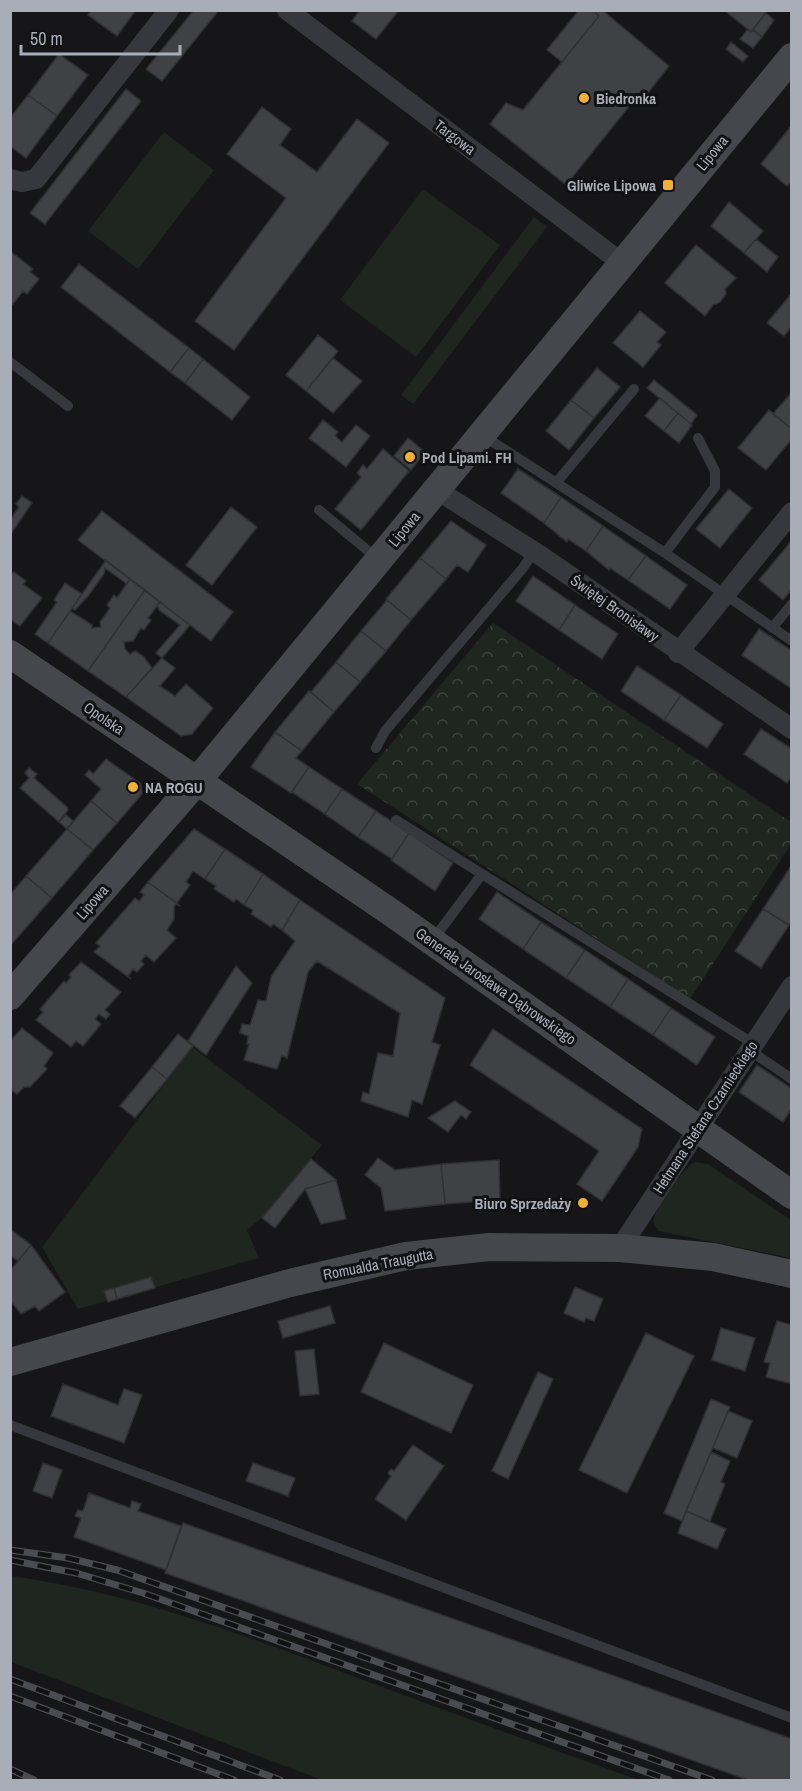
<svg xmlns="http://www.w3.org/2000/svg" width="802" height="1791" viewBox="0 0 802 1791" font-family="'Archivo Narrow',sans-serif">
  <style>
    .grass { fill: #1e261f }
    .park { fill: url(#park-crowns) }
    .building { fill: #404145; stroke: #303034; stroke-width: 1.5 }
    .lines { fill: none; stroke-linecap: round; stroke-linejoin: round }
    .lane { stroke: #37383d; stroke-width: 10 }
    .street { stroke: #37383d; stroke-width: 20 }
    .secondary { stroke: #45474d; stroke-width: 28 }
    .rail-casing { stroke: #4a4c52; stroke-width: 7 }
    .rail { stroke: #111113; stroke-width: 4.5; stroke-dasharray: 14; stroke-linecap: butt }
    .poi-dot { fill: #f2b134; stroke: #111113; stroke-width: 2 }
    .labels { text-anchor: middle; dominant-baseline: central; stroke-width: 6; stroke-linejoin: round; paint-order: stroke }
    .poi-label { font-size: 15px; font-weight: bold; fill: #a8adb8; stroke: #111113; text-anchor: start }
    .street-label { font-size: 15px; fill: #a8adb8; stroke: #111113 }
  </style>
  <defs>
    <pattern id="park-crowns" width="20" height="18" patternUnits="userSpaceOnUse" patternTransform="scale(1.5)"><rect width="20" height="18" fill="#1e261f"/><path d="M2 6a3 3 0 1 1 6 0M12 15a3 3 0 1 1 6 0" fill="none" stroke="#3c433d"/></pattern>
  </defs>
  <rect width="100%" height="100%" fill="#161618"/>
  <path class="grass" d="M164,132l50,38 -76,99 -50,-38z
    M423,189l77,56 -84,112 -76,-57z
    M534,217l13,10 -134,177 -12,-9z
    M192,1047l130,98 -59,72 -16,13 12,28 -181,51 -36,-62z
    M695,1162l13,2 83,56v38l-132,-27c-4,-4 -6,-8 -5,-13 2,-11 31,-52 41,-56z
    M11,1576c123,17 239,61 355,105 91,34 182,67 273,99h-317l-311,-118z"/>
  <path class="park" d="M493,623l298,199v22l-101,155 -333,-215z"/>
  <path class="building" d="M91,10h45l-19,26 -29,-21z
    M194,10h25l-57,71 -16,-12z
    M360,10h39l-23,29 -24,-18z
    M579,10h13l7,6 -37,46 -15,-12z
    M593,10h9l67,56 -21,27 -5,-4 -77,96 -76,-61 16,-21 17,7 76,-94z
    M724,10h44l-17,22z
    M766,13l8,7 -12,17 -9,-7z
    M748,29l3,3 2,-2 9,7 -9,11 -13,-9z
    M731,42l17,14 -5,6 -17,-13z
    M59,54l29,21 -31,41 -29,-21z
    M126,89l15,12 -96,123 -15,-11z
    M28,95l29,21 -31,42 -16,-12v-28z
    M262,107l29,22 -11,16 37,27 40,-53 32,24 -155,207 -39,-29 91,-123 -59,-44z
    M792,125v56l-5,5 -26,-22z
    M729,202l34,29 -19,22 -33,-27z
    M756,239l22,18 -11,15 -23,-19z
    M696,245l40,33 -11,11 1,5 -6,8 -7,3 -8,11 -40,-33z
    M10,251l23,18 -3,3 9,7 -12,15 -4,-3 -10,13 -3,-2z
    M79,264l110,84 -19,24 -109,-85z
    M792,293v33l-8,10 -17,-13z
    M640,311l26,21 -9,10 4,3 -18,22 -30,-24z
    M318,335l20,16 -32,40 -20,-16z
    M189,348l14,11 -18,24 -15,-11z
    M333,358l29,23 -29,32 -27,-22z
    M203,359l47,38 -18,23 -47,-37z
    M597,368l23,19 -26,31 -23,-18z
    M654,380l43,35 -6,9 -44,-36z
    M792,392v37l-19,-15z
    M660,398l18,15 -14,18 -19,-15z
    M571,400l23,18 -25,32 -23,-19z
    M769,410l23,19v10l-26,31 -28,-22z
    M678,413l14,12 -13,18 -15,-12z
    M323,420l15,12 -3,4 7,6 14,-17 14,11 -24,31 -37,-29z
    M408,438l17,14 -14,18 -17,-14z
    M383,449l26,22 -48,59 -26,-21 26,-32 -4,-4 6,-8 4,4z
    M518,469l43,28 -17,26 -43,-30z
    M729,489l23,19 -32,40 -24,-19z
    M22,496l10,7 -22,32v-15l9,-13 -3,-3z
    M561,497l42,29 -17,25 -18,-12 -1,3 -23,-19z
    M231,507l26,20 -45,58 -26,-20z
    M102,511l131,101 -22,29 -133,-101z
    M451,521l35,24 -18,27 -11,-7 -11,14 -26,-21z
    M603,526l43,30 -18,24 -18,-12 -1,2 -23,-19z
    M792,540v49l-9,11 -24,-20z
    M646,556l41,29 -17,24 -42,-29z
    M420,558l26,21 -35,41 -25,-21z
    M106,560l24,19 -3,5 -22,-16 -1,6 -16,22 -13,14 -3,-2z
    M14,572l12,9 -3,3 19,14 -22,28 -10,-7v-44z
    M533,576l42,29 -16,25 -43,-29z
    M130,579l15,11 -57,81 -40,-28 22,-32 22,14v3l9,-1 -1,-5 10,-14 -3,-3 7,-10 3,3z
    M65,583l17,11 -34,49 -13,-9 22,-32 -3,-2z
    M145,590l15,12 -12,16 3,2 -7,10 -3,-2 -8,13 -9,1 1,7 5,5 5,-3 9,6 8,11 -26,29 -38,-26z
    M387,600l24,20 -25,31 -25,-20z
    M160,602l30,23 -28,33 -6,-5 24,-28 -21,-15 -2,-5z
    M575,605l43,29 -16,25 -43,-29z
    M759,629l33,22v38l-50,-34z
    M361,631l25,20 -26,31 -24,-20z
    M162,658l13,10 -15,18 15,10 11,-12 27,24 -21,26 -11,2 -55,-39z
    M336,662l24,20 -26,30 -23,-20z
    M637,666l44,29 -17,25 -43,-29z
    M309,691l25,21 -32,39 -27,-19z
    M681,695l42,29 -16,24 -43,-28z
    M761,729l31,20v27l-5,7 -43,-29z
    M275,732l27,19 -6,7 13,9 -18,26 -40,-26z
    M106,759l35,25 1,10 -25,29 -26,-22 10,-12 -16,-14 4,-5 4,4z
    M309,767l33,22 -17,25 -33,-22z
    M29,768l8,6 -3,4 33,29 1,3 -9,12 -39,-34 9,-10 -4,-5z
    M342,789l34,22 -18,26 -33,-23z
    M91,801l26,22 -24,27 -26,-21z
    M376,811l33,22 -17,26 -34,-22z
    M66,815l7,6 -6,8 -8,-7z
    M67,829l26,21 -41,48 -26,-22z
    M194,829l31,20 -20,30 -12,-8 -7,11 4,3 -13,18 -29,-21z
    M409,833l44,30 -18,28 -44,-31z
    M225,849l38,25 -19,31 -8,-6 -2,3 -20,-13 2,-3 -11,-7z
    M791,866l1,55 -3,4 -26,-16z
    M263,874l37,26 -18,30 -9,-6 -2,3 -20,-13 2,-4 -9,-5z
    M26,876l26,22 -42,48v-51z
    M148,882l32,24 -4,-2 -2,3v12l-7,11 9,8 -22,24 -8,-7 -5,6 3,3 -7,8 -4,-3 -5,7 3,3 -37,-27 6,-6 -4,-3 39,-45 4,3 5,-6 -4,-3z
    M497,892l44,30 -18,27 -44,-30z
    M300,900l145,98 -13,44 8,3 -18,59 -10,-4 -4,17 -47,-16 2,-9 6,2 9,-41 15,3 7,-43 -83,-52 -9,11 -21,86 -5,-3 -5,14 -33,-9 5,-16h-2l1,-8 -8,-3 2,-9 8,1 8,-25 8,1 5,-24 24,-36 -13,-11z
    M763,909l26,16 -28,43 -26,-17z
    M541,922l44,28 -19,28 -43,-29z
    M585,950l43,29 -18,28 -44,-29z
    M81,962l40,30 -16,18 5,4 -4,5 -7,-5 -4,5 6,5 -18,22 -7,-5 -5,6 -35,-27 7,-8 -3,-3 24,-28 2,2 5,-6 -2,-2z
    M236,966l16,17 -46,72 -18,-14z
    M628,979l43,29 -18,27 -43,-28z
    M671,1008l44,29 -18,28 -44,-30z
    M22,1028l31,25 -9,13 3,3 -17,18h-6l-7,7 -7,-5v-48z
    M493,1029l149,100 -4,18 -36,54 -25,-17 22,-33 -129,-86z
    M178,1034l15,12 -26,33 -15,-12z
    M757,1065l35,24v19l-9,14 -44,-30z
    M152,1067l15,12 -32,39 -15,-12z
    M455,1101l16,11 -5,7 -5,-4 -13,17 -20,-14z
    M378,1158l17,12 46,-6 4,40 -60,7 -4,-23 -16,-13z
    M311,1159l25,21 -31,9 -30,39 -13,-10z
    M499,1160l1,40 -55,4 -4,-40z
    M336,1180l10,39 -25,5 -16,-35z
    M10,1229l21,16 -13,16 -8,-6z
    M31,1245l34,47 -26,19 -4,-5 -14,8 -11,-14v-29z
    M151,1277l4,11 -38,11 -3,-11z
    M575,1287l28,12 -9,22 -8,-3 -2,4 -20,-9z
    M114,1288l3,11 -9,3 -4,-11z
    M330,1306l5,17 -52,15 -5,-17z
    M777,1321l15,4v59l-26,-7 4,-14 -6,-1z
    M721,1328l34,10 -10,33 -33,-11z
    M646,1333l48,23 -67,137 -48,-23z
    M384,1343l89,42 -22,48 -90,-41z
    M314,1349l5,45 -19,2 -5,-45z
    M538,1372l15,7 -45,100 -16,-8z
    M63,1384l55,21 6,-16 18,6 -18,48 -73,-27z
    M711,1399l19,8 -48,114 -18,-8z
    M728,1411l24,10 -15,37 -24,-10z
    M413,1445l31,21 -38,54 -31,-21 16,-23 -3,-3 3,-4 3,2z
    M711,1452l19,9 -9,21 4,2 -15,37 -24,-10z
    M43,1463l19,7 -10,28 -19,-7z
    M253,1463l42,15 -7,18 -42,-15z
    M89,1493l41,15 2,-7 9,3 -3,7 43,15 -15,44 -92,-33 7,-19 -6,-2 3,-6 5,1z
    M686,1511l40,18 -9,20 -39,-16z
    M183,1523l609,216v41h-44l-583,-207z"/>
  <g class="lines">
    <path class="lane" d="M10,362l58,44
      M482,435l183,118 127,88
      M556,483l78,-94
      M319,510l60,50
      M665,553l50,-66v-16l-17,-33
      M772,628l20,-24
      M376,748l9,-17 138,-163 11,-17
      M396,820l86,54 -50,67
      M482,874l272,170
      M749,1050l43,29
      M10,1425l782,293"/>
    <path class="street" d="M287,10l335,253
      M10,179l12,3 14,-3 133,-169
      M437,490l104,66 251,173
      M678,653l114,-141
      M620,1248l172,-262"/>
    <path class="secondary" d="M10,654l379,257 403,284
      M10,996l187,-215 595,-724
      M10,1362l280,-79 116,-27 83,-9 131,1 93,9 79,17"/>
    <defs>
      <path id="rail" d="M10,1550l58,8 49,12 595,210
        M10,1560l66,13 67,20 526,187
        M10,1679l270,101
        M10,1696l224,84
        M10,1769l24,11"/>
    </defs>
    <use href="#rail" class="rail-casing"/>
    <use href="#rail" class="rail"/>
  </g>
  <g class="poi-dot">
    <circle cx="584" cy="98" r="6"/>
    <rect x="662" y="179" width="12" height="12" rx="3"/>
    <circle cx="410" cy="457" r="6"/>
    <circle cx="133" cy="787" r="6"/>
    <circle cx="583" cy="1203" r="6"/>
  </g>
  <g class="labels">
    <g class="poi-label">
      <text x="596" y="98">Biedronka</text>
      <text x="656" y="185" text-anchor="end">Gliwice Lipowa</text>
      <text x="422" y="457">Pod Lipami. FH</text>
      <text x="145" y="787">NA ROGU</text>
      <text x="571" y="1203" text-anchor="end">Biuro Sprzedaży</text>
    </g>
    <g class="street-label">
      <text transform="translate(455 137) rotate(37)">Targowa</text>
      <text transform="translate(712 153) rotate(-51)">Lipowa</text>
      <text transform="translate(404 529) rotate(-51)">Lipowa</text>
      <text transform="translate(615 608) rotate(35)">Świętej Bronisławy</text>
      <text transform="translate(104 718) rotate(34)">Opolska</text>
      <text transform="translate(92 902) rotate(-49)">Lipowa</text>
      <text transform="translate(496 986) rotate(35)">Generała Jarosława Dąbrowskiego</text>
      <text transform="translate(705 1117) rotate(-57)">Hetmana Stefana Czarnieckiego</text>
      <text transform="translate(378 1264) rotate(-11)">Romualda Traugutta</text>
    </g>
  </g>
  <rect width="802" height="1791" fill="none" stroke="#a8adb8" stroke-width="24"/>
  <path d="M21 45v9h159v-9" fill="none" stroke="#a8adb8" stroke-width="3"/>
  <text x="30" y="45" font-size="18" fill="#a8adb8" stroke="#111113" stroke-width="4.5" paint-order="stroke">50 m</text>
</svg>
